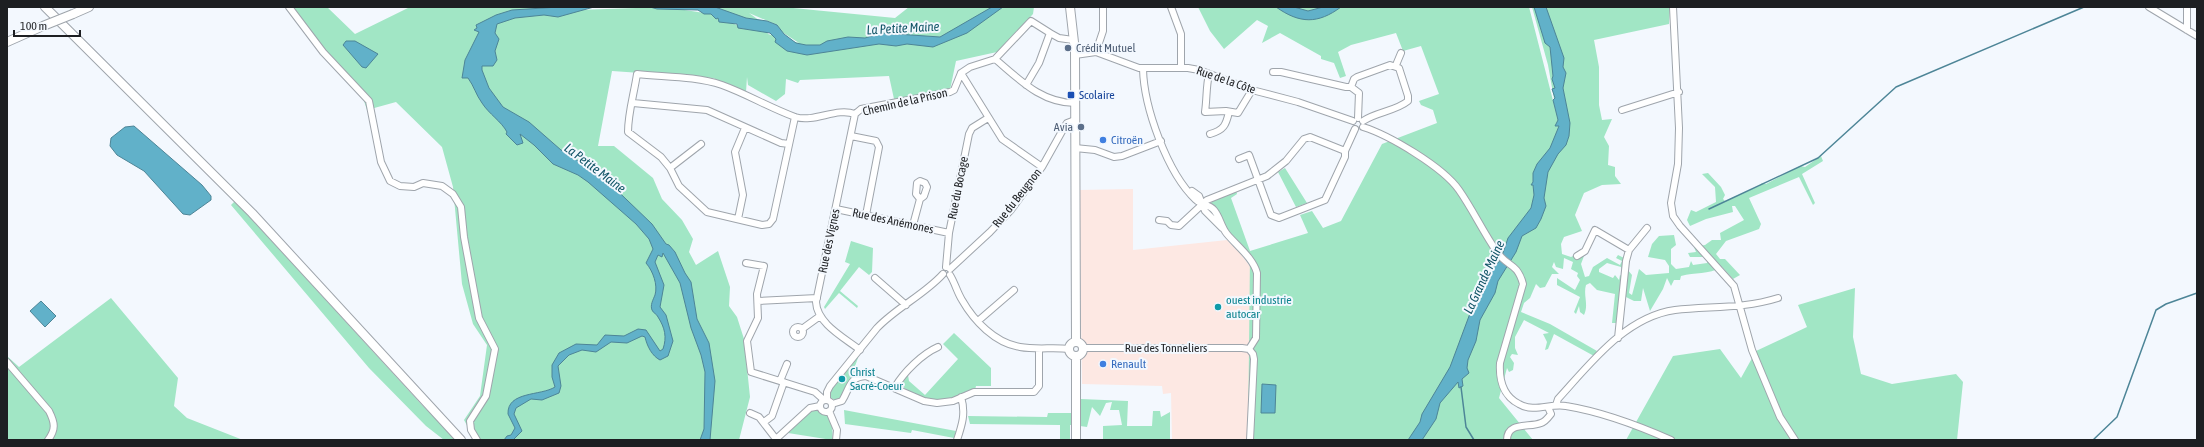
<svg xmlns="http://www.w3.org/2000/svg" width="2204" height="447" viewBox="0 0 2204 447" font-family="'Asap Condensed',sans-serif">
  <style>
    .industrial { fill: #fde8e3 }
    .green { fill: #a1e6c5; fill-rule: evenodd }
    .water { fill: #61b1c9; stroke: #4d8597 }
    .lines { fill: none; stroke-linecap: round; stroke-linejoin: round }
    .stream { stroke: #4d8597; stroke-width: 1.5 }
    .minor-casing { stroke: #9fa5ac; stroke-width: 8 }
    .major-casing { stroke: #9fa5ac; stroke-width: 10 }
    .minor { stroke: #fff; stroke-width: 6 }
    .major { stroke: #fff; stroke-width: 8 }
    .major-bridge-casing { stroke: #9fa5ac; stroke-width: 10; stroke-linecap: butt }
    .major-bridge { stroke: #fff; stroke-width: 8 }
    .service-dot { fill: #5c6f8a; stroke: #f3f8fe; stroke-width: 1.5 }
    .transit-dot { fill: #1a4fb4; stroke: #f3f8fe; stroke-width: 1.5 }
    .shop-dot { fill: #3f7fe0; stroke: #f3f8fe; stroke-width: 1.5 }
    .culture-dot { fill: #0f9aa8; stroke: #f3f8fe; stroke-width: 1.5 }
    .labels { text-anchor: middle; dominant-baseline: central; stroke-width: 4; stroke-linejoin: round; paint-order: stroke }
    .service-label { font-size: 12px; fill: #4e5e75; stroke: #f3f8fe; text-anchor: start }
    .street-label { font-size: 12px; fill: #1d1f22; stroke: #f3f8fe }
    .transit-label { font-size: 12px; fill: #164399; stroke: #f3f8fe; text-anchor: start }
    .shop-label { font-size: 12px; fill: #366cbe; stroke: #f3f8fe; text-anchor: start }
    .culture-label { font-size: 12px; fill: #0d838f; stroke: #f3f8fe; text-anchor: start }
    .water-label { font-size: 13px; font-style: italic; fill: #125567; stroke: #f3f8fe }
  </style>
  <rect width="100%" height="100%" fill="#f3f8fe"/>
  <path class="industrial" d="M1133,189v61l94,-10 13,13 14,19 -4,168h-78l-1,-47 -8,1 -1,-8 -80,-2 -3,-194z"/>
  <path class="green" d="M288,7h39l28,27 55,-27h171l-3,3 87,-3 46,7 37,16 -39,-23h74l112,11 14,-11h125l-1,7 -36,38 -41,9 -6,29 -56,9 -5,-23 -89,4 -2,3 -12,-4 -1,15 -9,7 -28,-16 -1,-8 -1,15 -33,-14 -101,-7 -14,75h16l39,32 9,21 20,21 11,19 -4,13 7,13 22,-14 12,36 -1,19 8,11 7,22 6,58 -11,43h-264l-11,-20 16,-24 7,-51 -14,-21 -11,-40 -9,-97 -11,-40 -46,-45 -29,8 -4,-12zM749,13l28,12 5,7 17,11 -31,-9 -5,-11z
    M1198,7h331l28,109 -9,-51 -16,-58h138l-1,17 -75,16 5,27v38l3,15 10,-1 -8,18 5,9 -1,19 7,2v9l6,8 -19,1 -18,8 -9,22 7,16 -18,6 -3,7 1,10 9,3 10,-5 3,4 -3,8 4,13 4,-1 4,-9 14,-9 13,7 2,-4 -6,-3 2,-3 6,3 -1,16 -2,-7 -14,-4 -8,6v3l14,6 2,-3 4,5 1,-5 3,2 -7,46h-4l3,-29 -18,-4 -7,-7 -4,2c-3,10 3,20 -2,30l-4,-3 -1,-6 -3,8 -2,-2 6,-15 -23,-12v-7l18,12 5,-10 -3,-4 1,-3 -7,-4 2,-7 -9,-4 -1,11 -7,-2 -2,-5 -2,5 7,7h-7l-7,13 -5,1 -4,-4 -6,14 -6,5 -3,9 29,12 47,27 -3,5 -40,-22 -6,15 -3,1 2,-8 -4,-8 6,-1 -25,-13 -9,17v11l3,7 -6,-1 -2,3 4,6 -1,7 -4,2 -2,-4 -8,30 34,42h-285l2,-184 -25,-28 -14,-25 2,-4 23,-9 1,4 -6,4 19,53 58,-18 -8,-18 12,-4 11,17 18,-7 41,-77 55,-21 -4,-13 -12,-5 -2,-4 20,-7 -18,-48 -18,5 -7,-18 -45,12 -13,7 8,24 -6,2 -6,-15 -13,-4v-3l-41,-23 -18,10 6,-17 -11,-6 -33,29 -14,-18z
    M1821,156l2,5 -21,13 13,29 -2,2 -14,-28 -50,21 12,26 -2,5 -33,12 -10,13 4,5h5l15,16 -7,4 -11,-12c-14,8 -27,5 -41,9l-1,4h-6l-3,6 -4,-8 -4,11 -13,22 -7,-23 -2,13h-7l-10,-5 3,-27 5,6 -3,18 3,2 7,-26 7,6 23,-2v-7l-4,-6 -17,-3 4,-13 7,-8 15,-1 2,10 -5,4v15l5,5 13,-2 2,-6 2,4 14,-2 2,-10 -7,4h-12l-2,-4 8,-1 -2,-5 11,-2 7,-5h9l-1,-7 24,-13 -9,-14h-3l1,6 -27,7 -16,7 -3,-6 4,-10 5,2 20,-10 -1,-15 -13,-13 6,-1 13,14 4,8 -2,4 2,2 34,-15 3,-3 4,1 34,-18 5,1z
    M1285,168l22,35 -11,4 -18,-35z
    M235,201l187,204 35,35h-13l-18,-14 -57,-58 -138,-163z
    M851,241l22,7 -1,24 -3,3 -10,-8 -19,24 18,15 -1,2 -18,-15 -14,16 -1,-2 26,-43 -5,-2z
    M1855,288l-2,49 8,37 31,10 64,-10 7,8 -6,58h-331l47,-84 47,-7 21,29 15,-27 51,-24 -9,-22z
    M111,298l67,80 -4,28 13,12 56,22h-236v-84l12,11z
    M954,333l37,35v18h-15l-1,4c-10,1 -18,7 -27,9 -15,3 -38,-2 -47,-15l2,-5 5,-4 1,6 16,14 33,-36 -15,-15z
    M859,355l-5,14 9,5c-13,5 -17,11 -21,24l-7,2 -4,-2v-9z
    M1081,399l47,2 -1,25h25l1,-15h7l1,6 9,-5v28h-67v-14l19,-1 -3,-15h-9l2,-8 -6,1 -6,13 -8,-9 -5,20 -7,-1z
    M814,410c17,1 20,16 18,30l-44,-7 22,-22z
    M844,410l112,21 -2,7 -42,-8 -1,3 -66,-9z
    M1048,413h25v12h-3v15h-10v-15l-90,-1 -2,-8 79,1z"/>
  <path class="water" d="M559,7h35l-36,10 -14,-2 -29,3 -18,6 -2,9 4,6 -4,12 2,9 -4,6h-11v4l7,18 14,19 26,15 32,28 41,26 50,48 14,20 3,1 6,7 10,21 6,9 6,37 12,24 6,38 -5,59h-10l4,-11 1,-57 -4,-17 -10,-27 -11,-45 -17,-30 -1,4 -4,-2 -3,7 9,23 -4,22 6,8 7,26 -5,15 -8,4c-8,-4 -13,-14 -15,-23l-3,-1 -15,7 -16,-1 -15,10 -14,-2 -13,5 -11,11 3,20 -2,7 -17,7 -11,-1 -15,9 -2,6 8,17 -9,9h-9l3,-4 4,-1 4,-7 -7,-14c-1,-23 33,-18 47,-27l-3,-10v-12l7,-12 17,-9 21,1 8,-10 19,1 14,-7 8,1 14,21 3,-2c4,-12 2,-21 -5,-32 -1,-3 -5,-4 -6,-7 -2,-5 1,-10 3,-15 3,-10 -2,-24 -9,-32l7,-14 -4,-10 -13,-15 -48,-42 -10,-7 -25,-11 -19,-19 -14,-11 3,9 -6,2 -11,-11 1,-2c-6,-11 -18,-18 -25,-29 -6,-8 -8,-17 -14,-25h-6l3,-18 14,-28 -5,-2 3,-2 -1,-3 20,-10 16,-5z
    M650,7h65l31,11 21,3 10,4 7,9 12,9 10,2h14l7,-4 21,-4 17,1 17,-5 58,4 52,-30h11l-36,26 -34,14 -26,-3 -11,2 -17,-2 -72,11 -20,-4 -12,-9 1,-3 -6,-6 -32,-5 -1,-4 -18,-2 -1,-4 -2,1 -5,-5h-7l-6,-4 -41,-1z
    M1276,7h18l14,4 15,-4h18c-23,17 -41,17 -65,0z
    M1534,7h12l18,51 -1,9 3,6 -3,15 7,35 -1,13 -3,9 -8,9 -10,18 -4,26 2,8 -5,13 -5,9 -14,8 -6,16 -18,29 -3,12 -15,27 -4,21 -8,19 -1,8 2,5 -7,6 1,7 -4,2 -1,-6 -18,21 -4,16 -14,21h-14l12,-18 2,-8 28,-47 25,-67 6,-5 7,-20 13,-16 7,-21 23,-30 3,-13 -1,-10h-2l2,-3v-9l4,-9 13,-16 9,-22h-4l3,-6 -5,-20 2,-2 -3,-9 3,-1 -3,-9 1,-3 -3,-29 -5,-4z
    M346,41h9l23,13 -12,14 -4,-1 -19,-22z
    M134,126l68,59 9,11v4l-21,15 -7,-1 -39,-43 -27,-16 -7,-9 1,-8 14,-11z
    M41,301l15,15 -11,11 -15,-16z
    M1262,384l14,1 -1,28h-14z"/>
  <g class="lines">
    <path class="stream" d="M1709,209l109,-51 78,-71 188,-80
      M1461,387l5,40 8,13
      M2093,440l24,-23 39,-107 10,-6 31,-11"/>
    <defs>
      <path id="minor" d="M289,7l34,45 46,49 12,61 9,19 10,5 14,1 9,-4 19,3 11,8 8,13 3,30 15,81 16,31 -9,47 -16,25 1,9 6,10
        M1171,7l10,27v34
        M1673,7l6,121 -1,36 -7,39 2,13 7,10 54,60 18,64 28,67 15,23
        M2149,7l48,29
        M2187,7v23
        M1096,52l7,-21v-24
        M1075,55l21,-3 43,16h49l11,2 53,20 46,12 55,19
        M995,59c24,20 46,44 80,44
        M1396,65l5,-12
        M1143,69c1,38 24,104 53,131 5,5 13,4 18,10 6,7 7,17 13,24 10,12 26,24 30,39l-1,65 -7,11 4,5 1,5 -4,81
        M1273,72h8l65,15h5l8,6 -1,25
        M961,73l41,66 40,28
        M1209,74c-3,13 -2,24 -4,38l21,-1 12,2 14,-23
        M1026,85l13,-22 11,-30 9,5 14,2
        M1351,87l3,-8 3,-2 33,-12 9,3 9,28v5c-12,10 -32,11 -45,20
        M633,103l74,7 74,33 8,1
        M1622,110l57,-18
        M855,114l-39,188c1,22 29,36 44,48
        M795,117l-22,102 -4,5 -7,1 -55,-13 -28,-26 -9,-18 -9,-11 -33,-25c0,-19 6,-38 9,-58 27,3 58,2 85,11 25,9 48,23 73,32 20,6 41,-10 60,-3l6,-5 89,-17 4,-2 7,-17 9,-6 25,-8 36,-38 19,12
        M1363,127c26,8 80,40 96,63 14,20 24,42 38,62 10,15 20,10 26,32l-23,79c-1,16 3,33 19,41 15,9 31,-1 47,2 37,6 71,19 105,34
        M1210,134c14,-4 16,-9 19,-22
        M851,136l25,5 3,6 -13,68
        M1075,148l20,2 19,7 8,-1 39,-15
        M1239,159l10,-4 22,60 8,3 46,-18 20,-43v-6l10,-22
        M670,168l31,-24
        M1192,191l7,5 6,15 17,17
        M836,209l113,24
        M738,219l5,-24 -8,-43 10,-24
        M1159,220l8,1 4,4 8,1 28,-26 60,-24 19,-15 18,-22 6,-2 35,14
        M913,225l7,-26 4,-3 3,-9 -2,-4 -5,-2 -3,2 -1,11 4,5
        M1577,256l8,-5 10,-21 34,20 18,-22
        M746,263l18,3 -7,28 1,24 -11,23 4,31 64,20 9,8
        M946,267l3,-34 20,-99 3,-6 16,-10
        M950,269l40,-37 21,-22 31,-43 23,-41 2,-3 8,-3
        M950,275c5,8 7,17 12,25 12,21 33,43 58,47 17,3 33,0 49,2
        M875,278l31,27
        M758,301l59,-3
        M978,321l36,-31
        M793 332a5 5 0 1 1 10 0a5 5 0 1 1-10 0Z
        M802,329l18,-13
        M1618,338l8,-77 3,-11
        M1083,348h159l7,1
        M7,362l42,49c6,12 7,18 -1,29
        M780,381l7,-17
        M895,387c9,-15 27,-33 43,-40
        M827,400v-8l3,-6 47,-58c20,-21 47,-33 66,-54
        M820 406a6 6 0 1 1 12 0a6 6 0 1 1-12 0Z
        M832,404l10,-3c8,-13 7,-24 24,-25l58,25 13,2 16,-2 21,-9h60l5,-6v-37
        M1556,405l2,-6c32,-35 67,-82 117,-89 35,-4 68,-1 103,-12
        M829,411l8,19 -1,10
        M750,413l9,4 17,22
        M764,422l8,-6 12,-34
        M775,440l35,-32 10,-2
        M957,440c5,-15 9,-27 4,-43
        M1507,440c0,-19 23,-12 34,-17 4,-1 7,-5 10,-9l-3,-7"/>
      <path id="major" d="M45,7l207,206 209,227
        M1070,7l5,44 1,291
        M73,14l16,-7
        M7,42l36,-16
        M1069 349a7 7 0 1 1 14 0a7 7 0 1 1-14 0Z
        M1076,356v84"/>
    </defs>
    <use href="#minor" class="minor-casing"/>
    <use href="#major" class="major-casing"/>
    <use href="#minor" class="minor"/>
    <use href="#major" class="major"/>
    <defs>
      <path id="major-bridge" d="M43,26l30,-12"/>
    </defs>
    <use href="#major-bridge" class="major-bridge-casing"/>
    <use href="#major-bridge" class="major-bridge"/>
  </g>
  <g class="service-dot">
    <circle cx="1068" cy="48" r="4"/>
    <circle cx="1081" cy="127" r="4"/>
  </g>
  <rect class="transit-dot" x="1067" y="91" width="8" height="8" rx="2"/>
  <g class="shop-dot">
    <circle cx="1103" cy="140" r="4"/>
    <circle cx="1103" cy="364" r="4"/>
  </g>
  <g class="culture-dot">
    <circle cx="1218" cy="307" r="4"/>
    <circle cx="842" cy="379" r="4"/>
  </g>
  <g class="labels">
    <g class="service-label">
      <text x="1076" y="48">Crédit Mutuel</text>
      <text x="1073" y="127" text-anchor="end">Avia</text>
    </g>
    <g class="street-label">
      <text transform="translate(1226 80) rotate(19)">Rue de la Côte</text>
      <text transform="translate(905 102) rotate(-13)">Chemin de la Prison</text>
      <text transform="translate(958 188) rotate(-79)">Rue du Bocage</text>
      <text transform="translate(1017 198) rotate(-52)">Rue du Beugnon</text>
      <text transform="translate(893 221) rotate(12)">Rue des Anémones</text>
      <text transform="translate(829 241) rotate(-78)">Rue des Vignes</text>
      <text x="1166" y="348">Rue des Tonneliers</text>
    </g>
    <g class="transit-label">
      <text x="1079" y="95">Scolaire</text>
    </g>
    <g class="shop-label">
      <text x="1111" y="140">Citroën</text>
      <text x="1111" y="364">Renault</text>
    </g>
    <g class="culture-label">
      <text x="1226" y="300">ouest industrie<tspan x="1226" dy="14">autocar</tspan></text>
      <text x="850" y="372">Christ<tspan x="850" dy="14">Sacré-Coeur</tspan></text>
    </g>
    <g class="water-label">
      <text transform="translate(903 28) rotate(-3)">La Petite Maine</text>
      <text transform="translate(595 168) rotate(37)">La Petite Maine</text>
      <text transform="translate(1484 277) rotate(-65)">La Grande Maine</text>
    </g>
  </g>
  <rect width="2204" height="447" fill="none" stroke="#1d1f22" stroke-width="16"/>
  <path d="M14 30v6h66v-6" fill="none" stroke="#1d1f22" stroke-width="2"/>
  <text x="20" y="30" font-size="12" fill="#1d1f22" stroke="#f3f8fe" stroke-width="3" paint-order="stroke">100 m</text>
</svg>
